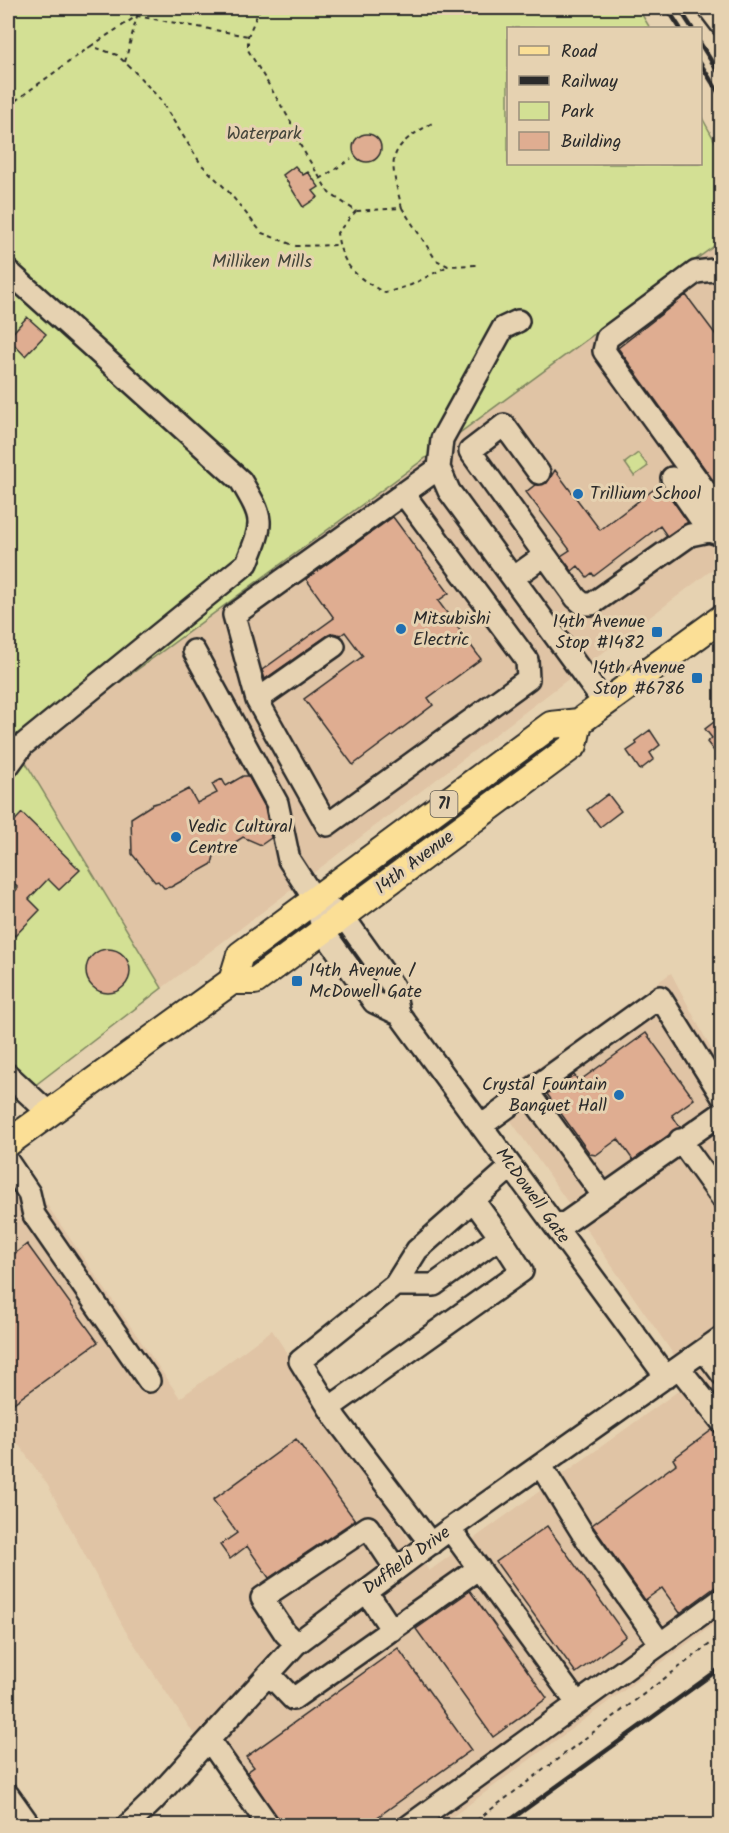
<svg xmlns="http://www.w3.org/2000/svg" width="729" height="1833" viewBox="0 0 729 1833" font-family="Kalam,sans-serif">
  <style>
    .built { fill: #e0c4a5 }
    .green { fill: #d3e094; stroke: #7f8660; stroke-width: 1.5 }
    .building { fill: #dfad91; stroke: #2b2b2b; stroke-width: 1.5 }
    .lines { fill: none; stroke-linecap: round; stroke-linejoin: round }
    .minor-casing { stroke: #2b2b2b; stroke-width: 26 }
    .major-casing { stroke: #2b2b2b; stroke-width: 30 }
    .path { stroke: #2b2b2b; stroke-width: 2; stroke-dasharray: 4.5 4.5; stroke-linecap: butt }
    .minor { stroke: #e6d2b1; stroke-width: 21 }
    .major { stroke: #fbdf96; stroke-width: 26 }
    .rail { stroke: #2b2b2b; stroke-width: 4.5 }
    .poi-dot { fill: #1f6fb2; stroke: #e6d2b1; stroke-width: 2 }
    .labels { text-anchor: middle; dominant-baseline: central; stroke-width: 6; stroke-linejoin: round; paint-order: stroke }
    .shield { fill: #e6d2b1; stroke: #635d53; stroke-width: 1.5 }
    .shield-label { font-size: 16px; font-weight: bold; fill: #2b2b2b }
    .park-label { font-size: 18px; fill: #44463b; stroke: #e6d2b1 }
    .poi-label { font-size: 18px; fill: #2b2b2b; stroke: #e6d2b1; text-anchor: start }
    .street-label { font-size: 18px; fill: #2b2b2b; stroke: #e6d2b1 }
  </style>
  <rect width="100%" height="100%" fill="#e6d2b1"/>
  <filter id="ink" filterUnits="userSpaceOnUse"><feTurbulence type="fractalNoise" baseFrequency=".0167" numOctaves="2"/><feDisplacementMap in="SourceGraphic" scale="12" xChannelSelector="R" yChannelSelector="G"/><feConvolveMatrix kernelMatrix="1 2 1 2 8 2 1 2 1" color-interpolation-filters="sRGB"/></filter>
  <g filter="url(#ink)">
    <path class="built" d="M721,241v322l-559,425 -141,-233z
      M671,973l50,95v551l-280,206h-187l-129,-195 -78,-146 -39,-54v-233l23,-15 149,216 92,-68 157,241 263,-190 -197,-283z"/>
    <path class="green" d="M8,8h630l12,20h-142v136h192l1,-48 20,36v89l-700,514 141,233 -154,118z
      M638,453l10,13 -14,10 -9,-13z"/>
    <path class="building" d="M353 148a14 14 0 1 1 28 0a14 14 0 1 1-28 0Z
      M295,166l8,9 5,-3 11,15 -6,4 5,6 -15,10 -20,-32z
      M686,295l36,48v135l-7,5 -97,-135z
      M27,317l19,17 -21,22 -17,-18z
      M555,470l45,60 61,-46 27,38 -21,14 -7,-10 -66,50 -2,-3 -5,4 -9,-11 -6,5 -11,-15 9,-6 -44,-58 9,-7 12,-2z
      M393,517l56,76 -11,8 43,58 -53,39 5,7 -80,60 -49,-66 59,-43 -18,-24 -4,3 -8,-2 -6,3 -62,43 -3,-9 72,-52 -28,-39z
      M722,716v34l-3,-3 -5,4 -7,-9 5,-4 -7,-9z
      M650,730l10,15 -10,8 4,6 -14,11 -13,-19 10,-7 -2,-3z
      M243,776h5l17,31 6,31 -10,7 -18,-8 -29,19 -2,8 -41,23 -7,1 -6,-7 -3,1 -23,-28 -1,-36 22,-14 15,-4 21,-11 8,14 20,-10 -5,-9 10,-5 4,7z
      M608,794l13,17 -21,16 -13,-17z
      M22,813l58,57 -21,20 -11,-11 -19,20 11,11 -25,26 -7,-7v-30l10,-11 -10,-11v-49z
      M86 971a22 22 0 1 1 44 0a22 22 0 1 1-44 0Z
      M646,1033l48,66 -22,16 8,12 -47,33 -15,-21 -22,16 -6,-1 -43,-60 27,-19 5,6z
      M27,1244l71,98 -90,65v-148z
      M712,1430l10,9v143l-42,31 -18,-25 -17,12 -53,-75 84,-61 -3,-5z
      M296,1439l59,81 -86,58 -22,-32 -17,13 -10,-14 17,-12 -24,-33z
      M547,1526l79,110 -50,37 -80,-111z
      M470,1591l77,107 -54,39 -77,-108z
      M398,1648l73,102 -106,76h-83l-35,-54 7,-5 -8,-10z"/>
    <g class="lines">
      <defs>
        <path id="minor" d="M709,8l13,17
          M722,269l-26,3 -89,66 -3,13 118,163
          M8,271l233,210c23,39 23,40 6,82l-224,182 -15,21
          M518,321l-15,7 -61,111 -3,29 10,23 156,213
          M539,473l-35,-48 -34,26 106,147 7,6h9l98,-69 19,-4 13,4
          M672,478l37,53
          M513,578l32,-23
          M334,646l-77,54 70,125 201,-146 -1,-19 -124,-167
          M194,651l83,152 12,57 26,40 28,16 50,70 6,28 267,363
          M257,700l-23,-85 205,-147
          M319,915l4,16 51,71 25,12
          M8,1075l41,38
          M527,1091l76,104
          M481,1126l179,-129 62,99
          M680,1140l42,58
          M8,1162l21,31 5,22 115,166
          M473,1200l27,37
          M557,1229l165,-116
          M395,1285l22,-35 94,-83
          M704,1350l18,24
          M679,1368l43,54
          M329,1408l193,-137 -22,-34 -66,48h-39l-95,76 36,58 95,125
          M541,1466l42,68 77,109
          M450,1529l127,174
          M366,1591l26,39
          M296,1644l-11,-11 -23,-35 106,-71 28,42
          M270,1675l23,24 186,-131
          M209,1740l60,86
          M8,1795l22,31
          M127,1826l26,-25 143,-157 154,-115 272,-192
          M409,1826l313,-227"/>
        <path id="major" d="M232,981h23l319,-236 5,-23
          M8,1143l224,-162 8,-26 311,-230 28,-3 143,-104"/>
      </defs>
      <use href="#minor" class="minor-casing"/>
      <use href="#major" class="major-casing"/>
      <path class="path" d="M260,8l-12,28v14l43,72v8l38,63 27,18 46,-3 34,52 12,6 29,-1
        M91,46l46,-30 111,20
        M125,62l12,-46v-8
        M8,106l83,-60 26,9 16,15 26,28 42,66 26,26 35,43 34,13 43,-1
        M320,179l31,-20
        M402,208c-13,-50 -17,-59 32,-86
        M356,211l-19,22c5,34 19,44 48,60l26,-8 37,-19
        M469,1826l253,-191"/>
      <use href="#minor" class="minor"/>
      <use href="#major" class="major"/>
      <path class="rail" d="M667,8l13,20
        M679,8l13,20
        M700,43l22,35
        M700,63l22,35
        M502,1826l220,-159"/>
    </g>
  </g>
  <g class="poi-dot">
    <circle cx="578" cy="494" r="6"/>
    <circle cx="401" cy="629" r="6"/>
    <rect x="651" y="626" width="12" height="12" rx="3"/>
    <rect x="691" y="672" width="12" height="12" rx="3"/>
    <circle cx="176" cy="837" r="6"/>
    <rect x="291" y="975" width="12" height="12" rx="3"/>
    <circle cx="619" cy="1095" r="6"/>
  </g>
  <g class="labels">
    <rect class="shield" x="430.5" y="791" width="27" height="26" rx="4.5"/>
    <g class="shield-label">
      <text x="444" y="804">71</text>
    </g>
    <g class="park-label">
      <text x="264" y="134">Waterpark</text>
      <text x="262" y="262">Milliken Mills</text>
    </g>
    <g class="poi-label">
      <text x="590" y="494">Trillium School</text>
      <text x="413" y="619">Mitsubishi<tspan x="413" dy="21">Electric</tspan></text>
      <text x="645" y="622" text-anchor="end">14th Avenue<tspan x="645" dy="21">Stop #1482</tspan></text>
      <text x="685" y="668" text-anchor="end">14th Avenue<tspan x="685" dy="21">Stop #6786</tspan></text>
      <text x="188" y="827">Vedic Cultural<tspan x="188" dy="21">Centre</tspan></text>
      <text x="309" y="971">14th Avenue /<tspan x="309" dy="21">McDowell Gate</tspan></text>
      <text x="607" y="1085" text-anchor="end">Crystal Fountain<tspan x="607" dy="21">Banquet Hall</tspan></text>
    </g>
    <g class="street-label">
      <text transform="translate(415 863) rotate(-37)">14th Avenue</text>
      <text transform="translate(532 1196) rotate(54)">McDowell Gate</text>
      <text transform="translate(407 1561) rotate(-36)">Duffield Drive</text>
    </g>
  </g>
  <rect width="729" height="1833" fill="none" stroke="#e6d2b1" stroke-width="30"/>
  <rect x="15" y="15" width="699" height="1803" fill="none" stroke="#2b2b2b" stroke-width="2" filter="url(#ink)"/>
  <rect x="507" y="27" width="195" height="138" fill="#e6d2b1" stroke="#9b8f7b" stroke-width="1.5"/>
  <rect x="519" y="46" width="30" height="9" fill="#fbdf96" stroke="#9b8f7b" stroke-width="1.5"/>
  <text x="561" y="57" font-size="18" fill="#2b2b2b">Road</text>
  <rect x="519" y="76" width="30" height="9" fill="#2b2b2b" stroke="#9b8f7b" stroke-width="1.5"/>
  <text x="561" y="87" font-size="18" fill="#2b2b2b">Railway</text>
  <rect x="519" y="102" width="30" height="18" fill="#d3e094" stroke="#9b8f7b" stroke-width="1.5"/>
  <text x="561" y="117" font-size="18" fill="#2b2b2b">Park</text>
  <rect x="519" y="132" width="30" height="18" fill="#dfad91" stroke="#9b8f7b" stroke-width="1.5"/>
  <text x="561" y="147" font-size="18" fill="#2b2b2b">Building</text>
</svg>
